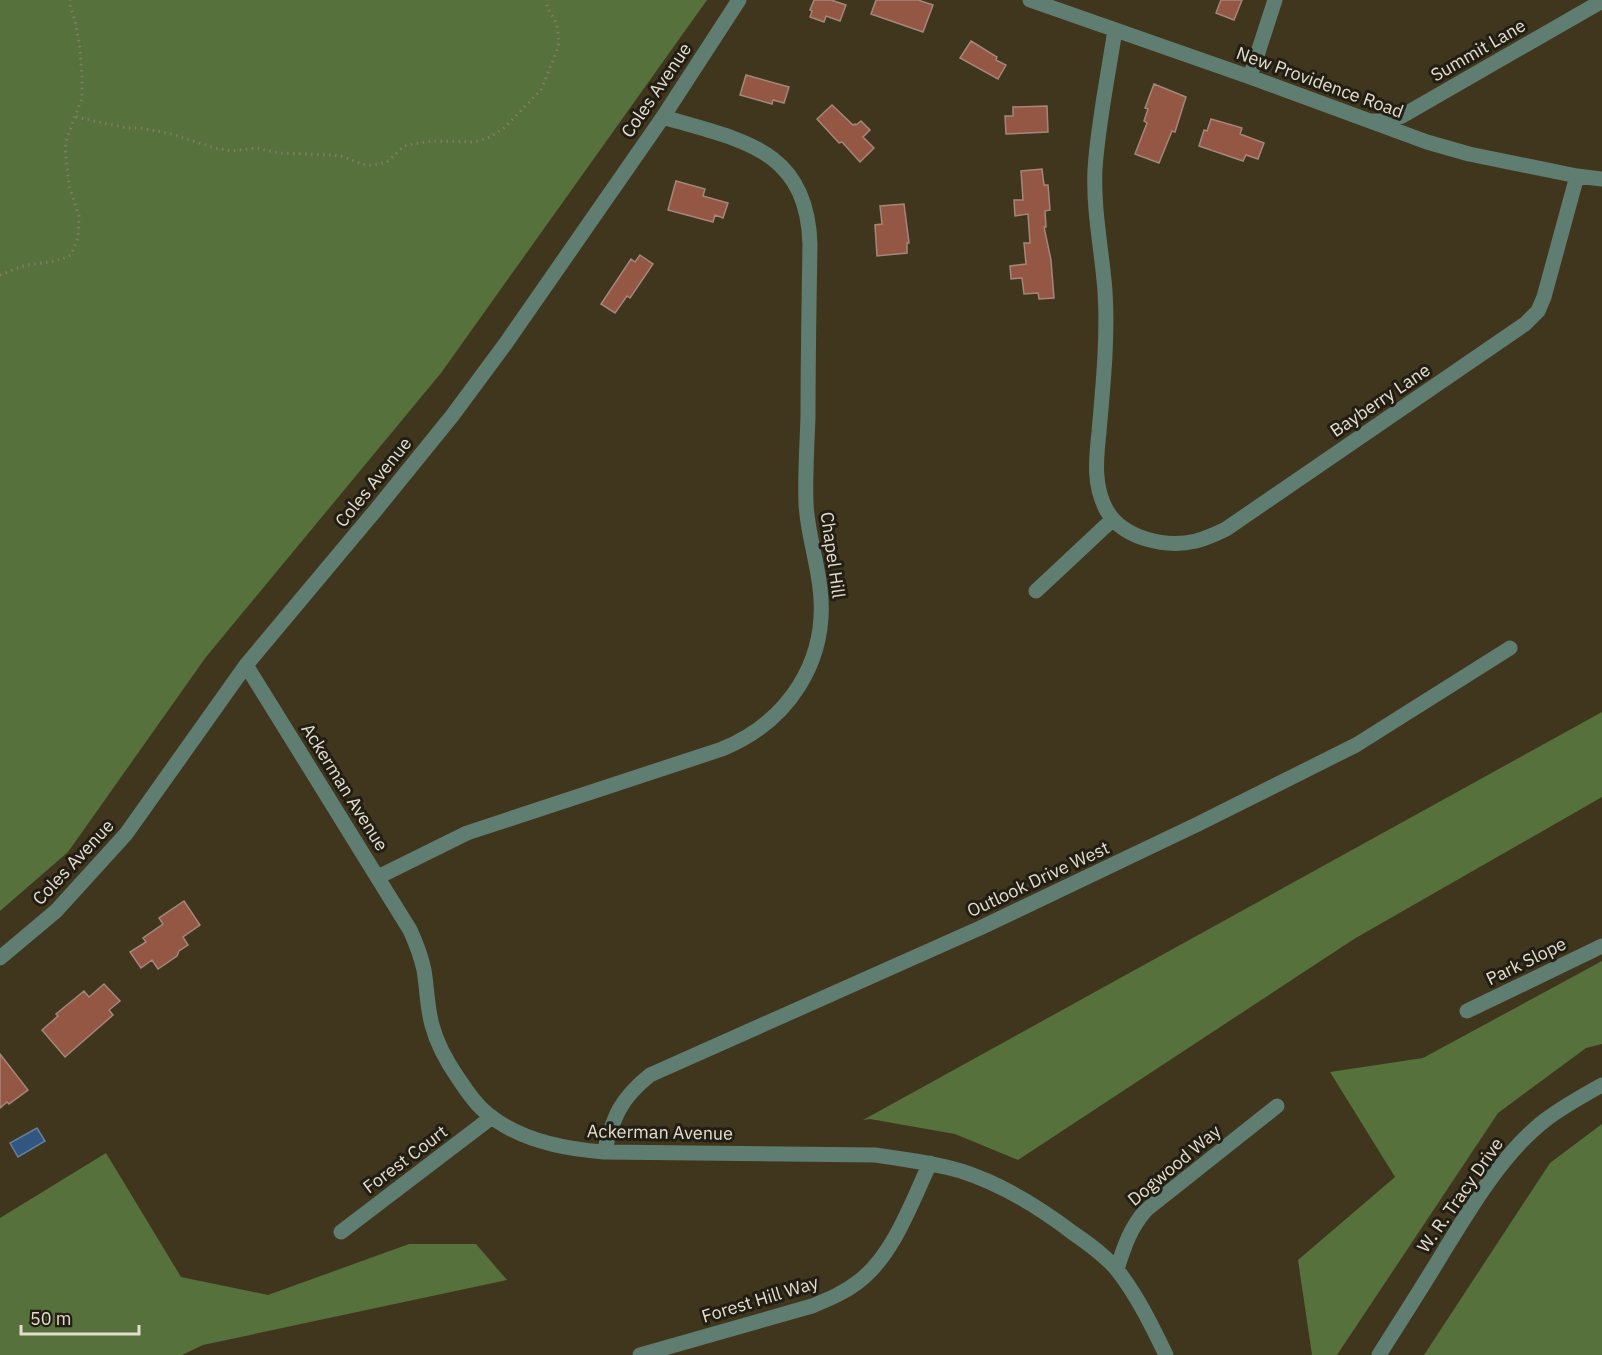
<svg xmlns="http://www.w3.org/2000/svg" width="1602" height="1355" viewBox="0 0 1602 1355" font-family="'IBM Plex Sans',sans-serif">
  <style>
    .forest { fill: #56713b }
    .water { fill: #315682; stroke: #677f99; stroke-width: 1.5 }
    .building { fill: #935744; stroke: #a5867c; stroke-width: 1.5 }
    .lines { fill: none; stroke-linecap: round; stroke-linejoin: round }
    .path { stroke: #837b66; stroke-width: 3; stroke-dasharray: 1.5 4.5; stroke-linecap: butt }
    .minor { stroke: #607d71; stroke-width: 15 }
    .labels { text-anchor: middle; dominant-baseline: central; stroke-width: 6; stroke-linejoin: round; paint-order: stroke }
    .street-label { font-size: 18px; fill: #e4decf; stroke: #221e13 }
  </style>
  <rect width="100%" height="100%" fill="#40361d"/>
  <path class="forest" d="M0,0h707l-266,373 -235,284 -138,195 -68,59z
    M1602,712v85l-248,142 -336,221 -63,-26 -85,-15 -7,1z
    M1602,961v83l-16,4 -88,65 -161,242h-25l-14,-95 97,-83 -65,-105 93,-14z
    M1602,1124v231h-178l126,-192z
    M106,1153l75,124 87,18 141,-51h67l31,36 -304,65 -21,10h-182v-137z"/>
  <path class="water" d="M37,1128l8,13 -27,16 -8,-14z"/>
  <path class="building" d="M814,0h17l15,5 -6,16 -14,-5 -2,6 -14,-5 2,-6 -2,-1z
    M876,0h42l15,5 -10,27 -52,-18z
    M1221,0h21l-8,20 -18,-7z
    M971,41l26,16 -1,3 10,5 -8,14 -38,-21z
    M746,75l43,12 -5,16 -11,-3 -1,4 -32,-9z
    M1154,84l32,13 -11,35 -3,-1 -13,32 -24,-9 12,-31 -3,-2 4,-12 -3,-1z
    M832,105l21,20 2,-1 1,1 5,-4 9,9 -7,7 11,11 -14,14 -18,-20 -3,1 -22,-24z
    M1047,106l1,26 -42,2 -1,-18h8v-9z
    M1211,119l31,9 -2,6 24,9 -6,16 -12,-4 -3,6 -44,-15 5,-16 3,1z
    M1042,169l2,16h4l2,25 -5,1 1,16h-2l7,33 3,38 -15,1 -1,-6 -14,1 -2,-16 -11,1 -1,-13 16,-2 -2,-21h6l-2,-29 -13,2 -1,-16h9l-2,-29z
    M676,181l29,8 -2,7 25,7 -5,15 -8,-3 -2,7 -45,-12z
    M904,204l5,39h-2v10l-30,3 -2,-31 7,-1 -2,-18z
    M640,255l13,9 -23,34 -3,-2 -12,17 -14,-9 30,-45 4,3z
    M184,901l16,24 -17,12 5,8 -9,6 -2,5 -19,13 -6,-9 -11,8 -11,-16 16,-10 -3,-4 20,-14 -4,-6z
    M104,984l16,17 -11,9 4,5 -48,42 -23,-27 16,-14 -2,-2 28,-23 5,6z
    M0,1054l28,36 -19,14 -2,-2 -7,6z"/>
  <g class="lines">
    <path class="path" d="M76,117l51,11h13l28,5 47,15 17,3 24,-3 23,5 51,2 11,1 21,8 8,1 9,-1 9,-3 16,-15 10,-2 20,-3 41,1 15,-5 14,-9 37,-38 17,-42 1,-8 -2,-14 -3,-8 -7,-10v-8
      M0,275c9,-3 18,-8 28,-10 16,-3 27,-2 43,-10l7,-17 1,-22 -10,-30 -4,-38 2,-10 15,-40v-21l-2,-29 -5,-27 -5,-16v-5"/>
    <path class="minor" d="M1030,0l220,77 177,65 42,12 108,22 25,3
      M1115,30c-7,46 -17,93 -20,139 -2,41 7,82 10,122 3,47 -2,94 -6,141 -3,27 -6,54 8,79 17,28 59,37 89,30 11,-3 20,-7 30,-12l299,-205 13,-13 6,-14 33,-121
      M1250,77l25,-77
      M1373,121h16l13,-5 200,-115
      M1036,591l77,-72
      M246,665l164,265c6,13 11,26 14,40 3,18 3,37 8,55 5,19 15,37 26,53 7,10 14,21 23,30 32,31 80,41 123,44l271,3c29,4 58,8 86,16 41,13 78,36 112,62 16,11 33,23 45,38 20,26 34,55 48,84
      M378,877l89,-44 255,-84c66,-27 107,-88 98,-161 -3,-28 -13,-57 -14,-85 -1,-29 1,-58 2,-86 0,-58 1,-115 2,-173 -3,-97 -71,-104 -147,-127
      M0,958l56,-47 70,-77 120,-169 129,-154 77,-95 54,-73 157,-226 76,-117
      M1467,1011l135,-65
      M604,1152c10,-36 16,-53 46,-77l330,-147 218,-104 158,-79 154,-97
      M341,1232l151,-115
      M1117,1269c7,-22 13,-41 29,-59l131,-104
      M640,1355l172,-49c17,-7 32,-13 46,-24 35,-26 54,-80 72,-119
      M1379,1355c22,-35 44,-69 65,-104 27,-44 59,-98 100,-130 18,-14 38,-25 58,-36"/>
  </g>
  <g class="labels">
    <g class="street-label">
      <text transform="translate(1478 50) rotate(-30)">Summit Lane</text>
      <text transform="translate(1320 82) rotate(20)">New Providence Road</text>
      <text transform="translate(656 90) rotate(-56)">Coles Avenue</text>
      <text transform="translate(1380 400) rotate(-34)">Bayberry Lane</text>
      <text transform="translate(373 482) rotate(-51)">Coles Avenue</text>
      <text transform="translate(833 555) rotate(82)">Chapel Hill</text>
      <text transform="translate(345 787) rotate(58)">Ackerman Avenue</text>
      <text transform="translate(73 862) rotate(-47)">Coles Avenue</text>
      <text transform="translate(1038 879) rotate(-25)">Outlook Drive West</text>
      <text transform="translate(1526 961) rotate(-26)">Park Slope</text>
      <text transform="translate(660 1132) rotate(1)">Ackerman Avenue</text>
      <text transform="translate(405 1159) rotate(-37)">Forest Court</text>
      <text transform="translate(1174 1165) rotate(-40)">Dogwood Way</text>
      <text transform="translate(1460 1195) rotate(-55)">W. R. Tracy Drive</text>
      <text transform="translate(760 1299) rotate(-17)">Forest Hill Way</text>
    </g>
  </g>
  <path d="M21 1325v9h118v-9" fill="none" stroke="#e4decf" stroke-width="3"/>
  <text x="30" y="1325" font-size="18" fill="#e4decf" stroke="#221e13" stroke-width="4.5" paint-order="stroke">50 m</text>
</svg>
